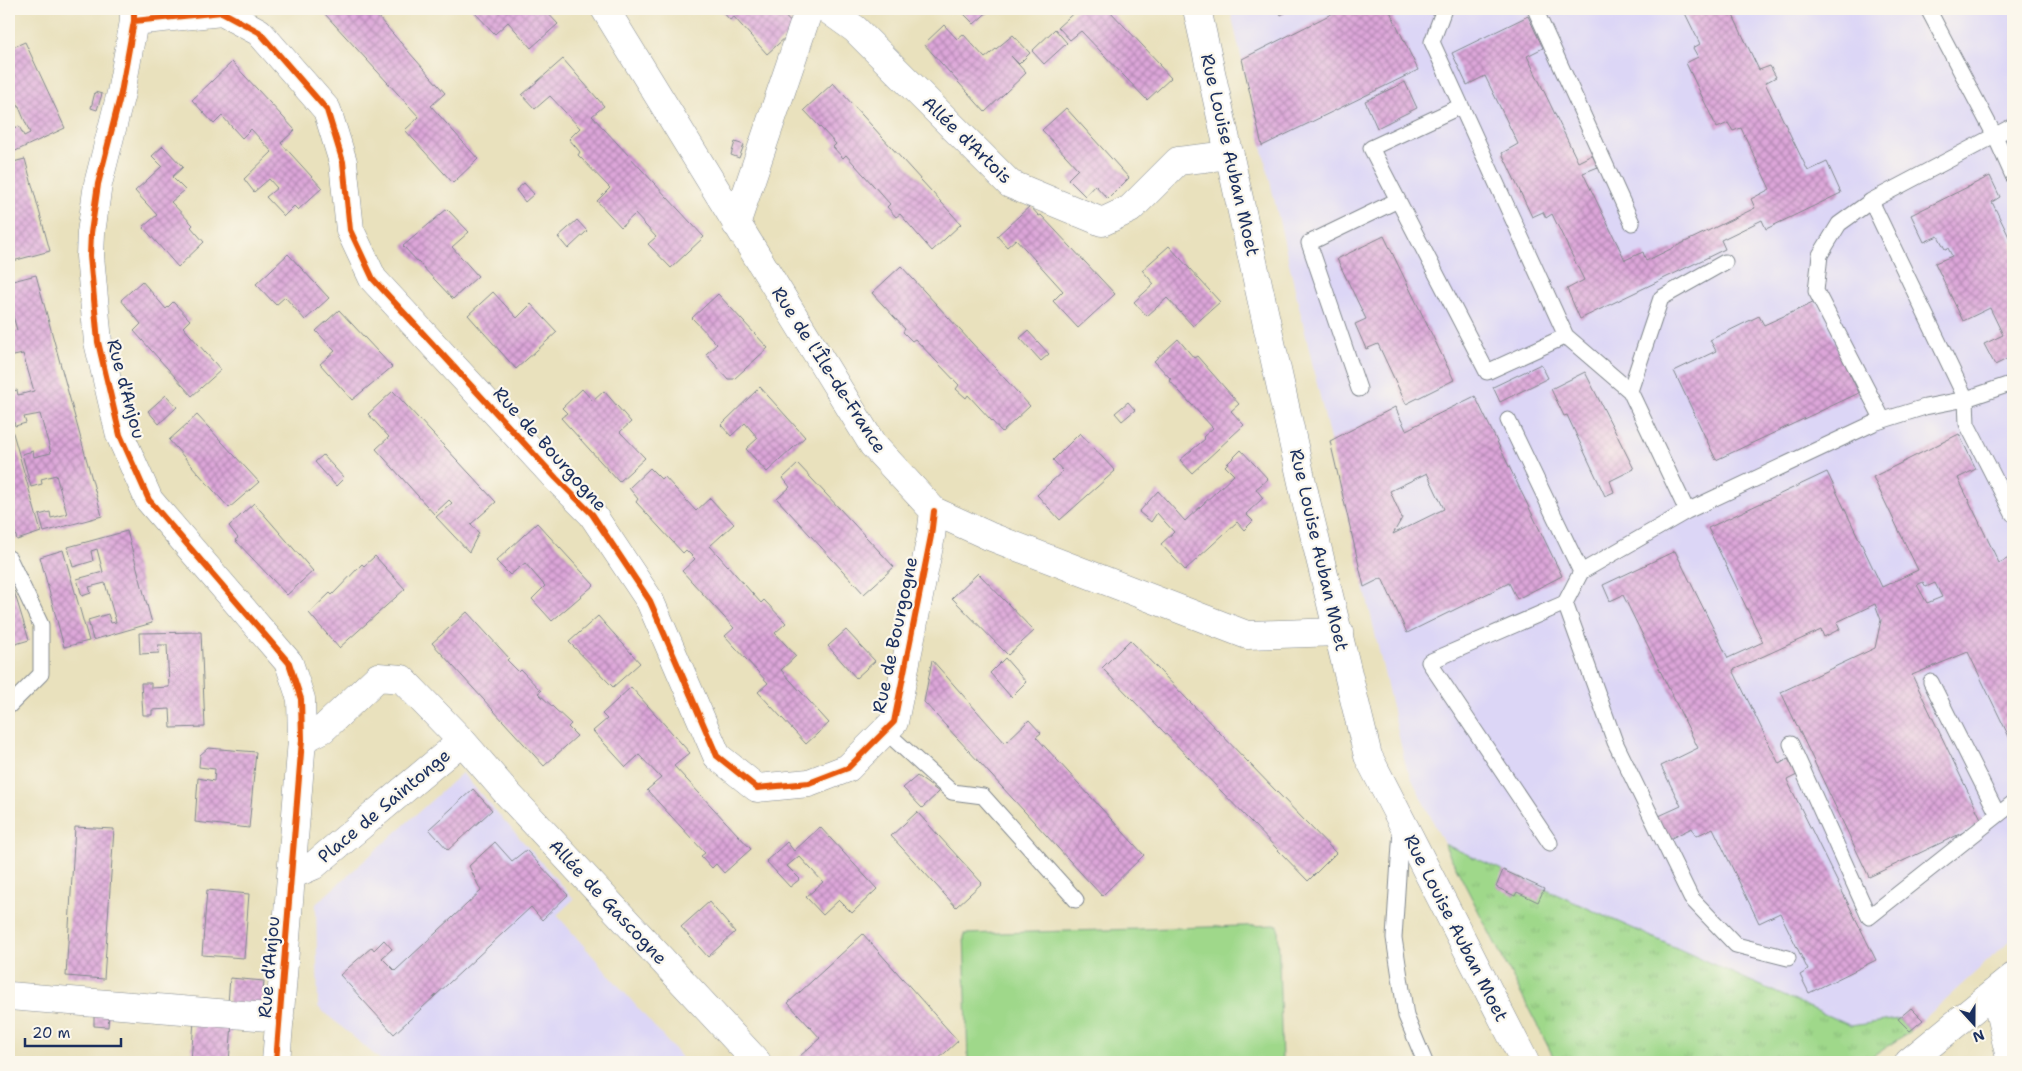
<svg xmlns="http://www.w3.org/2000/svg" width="2022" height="1071" viewBox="0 0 2022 1071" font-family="'Shantell Sans',sans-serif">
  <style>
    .built { fill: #dcd6f6 }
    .park { fill: url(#park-tufts); stroke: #5d8474 }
    .garden { fill: #9fd88a; stroke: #5d8474 }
    .building { fill: url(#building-cross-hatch); fill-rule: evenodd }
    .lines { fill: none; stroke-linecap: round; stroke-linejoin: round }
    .service-casing { stroke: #82888e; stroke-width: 17 }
    .minor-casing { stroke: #82888e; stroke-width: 29 }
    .tertiary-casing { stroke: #82888e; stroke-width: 29 }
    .service { stroke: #fff; stroke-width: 15 }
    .minor { stroke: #fff; stroke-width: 28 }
    .tertiary { stroke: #fff; stroke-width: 28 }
    .cycleway-casing { stroke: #fbf7ec; stroke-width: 9 }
    .cycleway { stroke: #e8590c; stroke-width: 6 }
    .labels { text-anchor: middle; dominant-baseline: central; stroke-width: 4.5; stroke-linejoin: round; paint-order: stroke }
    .street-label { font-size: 18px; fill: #1b2f5e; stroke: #fbf7ec }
  </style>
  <defs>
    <pattern id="park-tufts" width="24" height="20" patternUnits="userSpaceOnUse" patternTransform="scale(1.25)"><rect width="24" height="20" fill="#9fd88a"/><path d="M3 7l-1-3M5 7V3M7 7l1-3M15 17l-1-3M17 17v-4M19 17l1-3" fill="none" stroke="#88ba7a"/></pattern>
    <pattern id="building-cross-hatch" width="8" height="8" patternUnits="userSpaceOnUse" patternTransform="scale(1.25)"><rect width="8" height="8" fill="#dda6d9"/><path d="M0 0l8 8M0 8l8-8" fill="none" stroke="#b288b3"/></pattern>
  </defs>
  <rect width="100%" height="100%" fill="#fbf7ec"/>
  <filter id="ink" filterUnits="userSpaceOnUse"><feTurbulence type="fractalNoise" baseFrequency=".02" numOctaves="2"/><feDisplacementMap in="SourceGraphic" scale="10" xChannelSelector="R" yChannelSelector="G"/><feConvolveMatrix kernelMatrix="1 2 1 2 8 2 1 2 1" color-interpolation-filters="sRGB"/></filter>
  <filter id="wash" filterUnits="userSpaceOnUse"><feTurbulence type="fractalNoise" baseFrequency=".0096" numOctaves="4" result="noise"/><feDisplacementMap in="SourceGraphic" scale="20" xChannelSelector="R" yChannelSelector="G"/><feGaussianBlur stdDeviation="1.12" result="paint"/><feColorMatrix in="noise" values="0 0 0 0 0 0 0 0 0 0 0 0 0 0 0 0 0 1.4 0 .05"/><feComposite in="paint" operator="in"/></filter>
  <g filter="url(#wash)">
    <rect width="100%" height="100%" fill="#e9e1bd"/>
    <path class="built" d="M1230,9h783v929l-90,82 -12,-12 -13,11 -47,7 -407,-182 -38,-77z
      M462,773l112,126 -17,16 128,147h-302l-65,-55 -2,-103z"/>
    <path class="park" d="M1444,844l407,182 47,-7 12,12 -45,31h-309z"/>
    <path class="garden" d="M1278,925l4,137h-314l-4,-128z"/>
    <g id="blocks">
      <path class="building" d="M329,9h42l74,84 -14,13 47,53 -25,24 -48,-53 14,-13 -95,-104z
        M473,9h71l14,15 -27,24 -23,-26 -13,12 -23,-24z
        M723,9h55l18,19 -29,26 -33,-37 -4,3 -9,-10z
        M959,9h32l-17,15z
        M1078,9h30l52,55 -1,1 12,13 -24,22 -66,-69 -11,9 -12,-13z
        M1278,9h14l-11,6z
        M1341,9h48l29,61 -156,76 -20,-87z
        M1683,9h47l29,61 11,-4 6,11 -11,6 43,88 19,-9 14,31 -75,36 -4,-9 -41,20 4,9 -145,70 -13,-30 17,-9 -32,-66 -6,4 -3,-6 -11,5 -30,-64 16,-9 -33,-68 -18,9 -15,-32 76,-37 15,32 -16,8 51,106 14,-7 6,12 -15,6 42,87 18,-8 3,9 109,-53 -4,-9 19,-10 -29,-61 -8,3 -5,-8 -11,5 -31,-65 12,-6 -5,-9 7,-4z
        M944,25l13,14 6,-5 22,24 28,-23 17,18 -11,11 -8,-8 15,17 -41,39 -61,-68z
        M1055,29l12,14 -23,21 -12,-13z
        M25,42l40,86 -56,26v-24l10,-4 5,10 6,-3 -17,-40 -4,2v-46z
        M563,59l41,47 -12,10 112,121 -33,31 -23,-24 8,-7 -21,-23 -14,13 -24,-26 13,-13 -32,-33 2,-3 -11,-13 11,-11 -30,-32 -15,13 -13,-14z
        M232,62l63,68 -14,13 41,45 -24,22 -4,-4 -10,10 -18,-19 11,-9 -8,-9 -15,13 -10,-13 28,-27 -21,-23 -9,9 -20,-22 -8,8 -22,-24z
        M1405,82l12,26 -40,20 -12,-27z
        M833,83l128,141 -29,27 -32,-37 -4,3 -9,-10 3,-3 -44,-49 -3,3 -10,-11 3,-3 -32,-34z
        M95,92l7,2 -5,16 -6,-2z
        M1066,108l63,70 -21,21 -13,-14 -10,11 -17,-17 10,-10 -36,-39z
        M735,142l9,3 -5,13 -8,-3z
        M163,146l20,21 -11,10 13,13 -14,12 22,23 -2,2 13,15 -26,25 -35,-40 14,-12 -22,-24 27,-25 -10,-10z
        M25,159l25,92 -41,11v-11l6,-2 -6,-22v-64z
        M1990,176l10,21 -8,5 21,43v111l-18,9 -11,-21 19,-9 -13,-27 -27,13 -28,-58 17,-7 -4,-8 -3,1 -7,-13 -14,6 -13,-27z
        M524,183l10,11 -9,8 -9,-12z
        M1030,206l9,10 2,-1 74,79 -37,34 -25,-27 10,-10 -47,-52 -9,8 -10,-11z
        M447,209l22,23 -17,15 26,29 -25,23 -50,-53z
        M577,220l10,11 -19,18 -10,-12z
        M1384,236l70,144 -48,24 -28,-60 -12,5 -11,-25 11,-5 -29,-60z
        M1169,246l51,56 -27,24 -26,-28 -20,18 -13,-14 20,-18 -12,-14z
        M288,254l41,44 -24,22 -20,-23 -9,8 -20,-21z
        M901,266l129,140 -28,26 -34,-37 -2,3 -10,-9 3,-4 -44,-46 -3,2 -9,-9 2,-3 -33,-36z
        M36,275l66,241 -58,16 -5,-17 11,-3 1,6 16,-4 -11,-39 -15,4 1,5 -11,3 -9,-33 11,-3 1,6 17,-4 -11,-39 -16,3 2,6 -11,3 -6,-22v-12l8,-2 1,5 16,-4 -11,-37 -14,3v-25l8,-2 -8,-28v-20z
        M142,281l24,28 7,-7 17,18 -7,7 38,43 -29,26 -58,-65 7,-7 -20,-24z
        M493,292l24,26 14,-14 26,28 -41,37 -48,-54z
        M718,294l50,54 -34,31h-6l-22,-25 11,-10 -25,-26z
        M1815,302l44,91 -143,67 -42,-89 42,-20 -6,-11 49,-24 5,9z
        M339,310l53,57 -40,33 -32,-36 15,-13 -19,-20z
        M1028,331l21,23 -8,7 -21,-23z
        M1178,339l16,19 3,-2 42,48 -8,7 13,14 -52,48 -12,-13 25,-21 -2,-2 10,-9 -44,-48 2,-1 -17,-18z
        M1541,364l7,14 -48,24 -7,-15z
        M1585,372l49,97 -24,12 4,11 -9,4 -38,-81 -3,1 -13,-27z
        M760,387l45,50 -38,35 -21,-23 12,-11 -13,-15 -14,13 -10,-11z
        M582,389l11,12 11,-10 27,31 -11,10 25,26 -26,24 -58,-64 6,-5 -5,-5z
        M393,391l103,111 -25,22 8,9 -10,19 -33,-35 16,-14 -3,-3 -15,14 -58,-65 13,-12 -21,-23z
        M166,395l11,12 -18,17 -11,-13z
        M1475,396l87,180 -45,23 -8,-16 -102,50 -25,-55 -18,9 -34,-146 65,-34 11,23zM1427,473l17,36 -51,25 9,-16 -12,-27z
        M1128,402l7,8 -13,11 -7,-8z
        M197,415l62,67 -30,26 -60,-68z
        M9,419l32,113 -24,8 -8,-29z
        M1080,433l35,38 -55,49 -23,-25 26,-24 -10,-11z
        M1959,434l17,35 -18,9 41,85 14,-7v189l-45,-93 -56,23 71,148 -114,54 -88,-185 94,-44 6,-28 -6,-16 -38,18 3,7 -16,8 -3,-7 -88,40 46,94 9,-5 9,16 -10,5 89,180 -67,33 -9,-18 8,-5 -28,-57 -21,10 -46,-95 -17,8 -4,-8 -33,16 -11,-23 33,-15 -20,-40 37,-18 -75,-153 -13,6 -7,-16 72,-34 53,107 35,-16 -55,-114 119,-56 55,115 36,-17 -45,-93zM1923,582l3,5 9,-4 7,14 -15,6 -10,-18z
        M1241,450l27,29 -12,10 7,9 -17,16 7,7 -9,9 -7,-8 -52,48 -24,-26 13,-12 -17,-19 -6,9 -12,-10 19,-21 27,30 49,-46 -9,-9z
        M323,455l21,23 -8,8 -21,-24z
        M798,464l96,103 -30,27 -87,-95 13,-12 -7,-9z
        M650,468l11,11 3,-3 32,35 14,-13 24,26 -24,22 51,57 3,-3 22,23 -11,10 21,23 -15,14 48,53 -23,21 -48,-52 10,-9 -43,-47 9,-8 -52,-57 13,-12 -9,-9 -3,3 -47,-51 2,-3 -9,-11z
        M254,503l59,68 -26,24 -52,-55 3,-2 -9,-12z
        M537,523l57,62 -42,36 -20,-22 13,-13 -20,-23 -15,12 -14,-14z
        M127,531l25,92 -59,17 -5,-20 20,-6 3,9 5,-1 -11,-39 -16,4 2,6 -9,3 -5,-17 26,-7 -6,-23 -6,2 2,10 -20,6 -5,-20z
        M63,550l26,91 -25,6 -24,-90z
        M375,556l30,33 -66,59 -30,-35 21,-20 2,2 30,-31 2,2z
        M978,573l56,58 -26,24 -56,-57z
        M14,591l15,49 -20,6v-54z
        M467,612l42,46 -2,2 12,12 2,-2 20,21 -3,2 33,31 -3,3 9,9 -33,30 -112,-123z
        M598,616l42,47 -27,24 -44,-45z
        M846,630l29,31 -19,17 -28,-32z
        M201,632l4,95 -34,1 -1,-19 -18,1v5h-9l-2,-32h10v5l18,-1 -2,-42h-9l1,8 -19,1 -1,-21z
        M1130,640l206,213 -28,28 -206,-213z
        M1005,658l21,24 -15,15 -21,-24z
        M932,660l73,83 24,-23 12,13 -5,4 108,118 -42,41 -178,-194z
        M631,687l59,66 -16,13 77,83 -27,24 -8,-9 -4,4 -11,-12 4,-3 -58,-63 14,-12 -22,-23 -13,12 -33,-36 14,-12 -5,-5z
        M208,748l48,4 -7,76 -54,-6 3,-44 16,3 1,-12 -16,-2 1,-12z
        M917,776l22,16 -17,16 -19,-20z
        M473,789l19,21 -44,40 -19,-21z
        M917,812l65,71 -26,24 -65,-71z
        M75,827l39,2 -10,150 -38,-3z
        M820,827l57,62 -25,24 -13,-13 -16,15 -17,-18 17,-15 -24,-26 -12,10 13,13 -10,8 -24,-26 21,-19 7,9z
        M495,842l17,19 14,-11 42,45 -26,25 -11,-13 -137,127 -54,-59 32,-28 2,3 10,-10 8,9 -10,9 13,13 86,-80 -12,-25z
        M1503,870l41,19 -6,13 -21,-10 -2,4 -19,-9z
        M207,890l42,4 -5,64 -42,-3z
        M709,902l26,30 -27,25 -27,-30z
        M863,934l95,107 -23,21h-132l-4,-5 21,-19 -32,-35z
        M230,978l34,3 -2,24 -34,-1z
        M1911,1008l12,12 -13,11 -12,-12z
        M94,1012l15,1 -1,14 -14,-1z
        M194,1020l38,3 -3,39h-38z"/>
    </g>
  </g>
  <g filter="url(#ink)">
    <use href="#blocks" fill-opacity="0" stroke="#82888e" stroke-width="1"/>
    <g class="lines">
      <defs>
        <path id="service" d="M1444,9l-12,33 134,294 64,55 57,120
          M1535,9l97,214
          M1928,9l67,127 18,40
          M1461,106l-90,42 116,224 79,-36
          M2013,126l-142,75 95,198 1,25 46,90
          M1871,201l-32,23 -19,31 -4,36 67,129
          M1359,389l-50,-146 89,-43
          M1630,391l31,-93 64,-36
          M1508,420l73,152
          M9,558l32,67v49l-32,32
          M1565,603l50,139 76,156 45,47 52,13
          M1931,682l67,133
          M885,731l67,61 31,4 93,104
          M1791,744l78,173 144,-114
          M1401,829l-7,109 12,78 19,46
          M1550,843l-121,-181 136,-59 16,-31 106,-61 187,-88 51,-16 41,-8 47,-16"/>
        <path id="minor" d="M134,9v12l-13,72 -23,91 -7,49 -1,23 8,86 22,93 29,65 140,163 12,36 1,41 -26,322
          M605,9l268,436 61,66 55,25 258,99 92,-3
          M827,9l28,20 155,155 92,38 28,-13 48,-48 52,-6
          M134,21l88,-9 37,20 68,78 16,52 7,68 23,49 183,199 36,36 58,87 67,155 40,32 52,-5 39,-15 46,-46 37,-186 3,-25
          M736,224l73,-215
          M302,740l21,-11 55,-52 24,2 60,62 45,52 250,269
          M292,875l21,-9 149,-125
          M1995,993l16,69
          M9,996l271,22
          M1909,1062l104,-85"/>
        <path id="tertiary" d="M1197,9l110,496 61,251 157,306"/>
      </defs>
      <use href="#service" class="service-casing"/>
      <use href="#minor" class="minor-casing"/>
      <use href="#tertiary" class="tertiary-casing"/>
      <use href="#service" class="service"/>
      <use href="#minor" class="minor"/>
      <use href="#tertiary" class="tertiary"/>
      <defs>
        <path id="cycleway" d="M134,9v12l-13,72 -23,91 -7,49 -1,23 8,86 22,93 29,65 140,163 12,36 1,41 -26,322
          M134,21l88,-9 37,20 68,78 16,52 7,68 23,49 183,199 36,36 58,87 67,155 40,32 52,-5 39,-15 46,-46 37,-186 3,-25"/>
      </defs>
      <use href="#cycleway" class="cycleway-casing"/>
      <use href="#cycleway" class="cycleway"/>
    </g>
  </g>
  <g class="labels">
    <g class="street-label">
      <text transform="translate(967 140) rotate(44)">Allée d'Artois</text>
      <text transform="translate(1230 155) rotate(77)">Rue Louise Auban Moet</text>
      <text transform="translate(829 370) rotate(57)">Rue de l'Île-de-France</text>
      <text transform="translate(126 389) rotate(75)">Rue d'Anjou</text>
      <text transform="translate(550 449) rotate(48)">Rue de Bourgogne</text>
      <text transform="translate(1319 550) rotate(77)">Rue Louise Auban Moet</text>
      <text transform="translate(895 635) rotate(-78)">Rue de Bourgogne</text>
      <text transform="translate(384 806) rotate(-40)">Place de Saintonge</text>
      <text transform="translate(608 902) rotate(47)">Allée de Gascogne</text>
      <text transform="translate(1456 928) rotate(63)">Rue Louise Auban Moet</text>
      <text transform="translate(269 967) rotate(-85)">Rue d'Anjou</text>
    </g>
  </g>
  <rect width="2022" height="1071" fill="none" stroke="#fbf7ec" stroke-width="30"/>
  <g transform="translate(1974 1024) rotate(159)" stroke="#fbf7ec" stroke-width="4" paint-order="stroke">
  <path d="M0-4L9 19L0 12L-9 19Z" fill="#1b2f5e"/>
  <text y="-8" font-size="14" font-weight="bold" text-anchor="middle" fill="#1b2f5e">N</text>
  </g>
  <path d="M25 1038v8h96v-8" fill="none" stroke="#1b2f5e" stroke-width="2.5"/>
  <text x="32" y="1038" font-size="15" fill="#1b2f5e" stroke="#fbf7ec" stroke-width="4" paint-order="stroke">20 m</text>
</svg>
